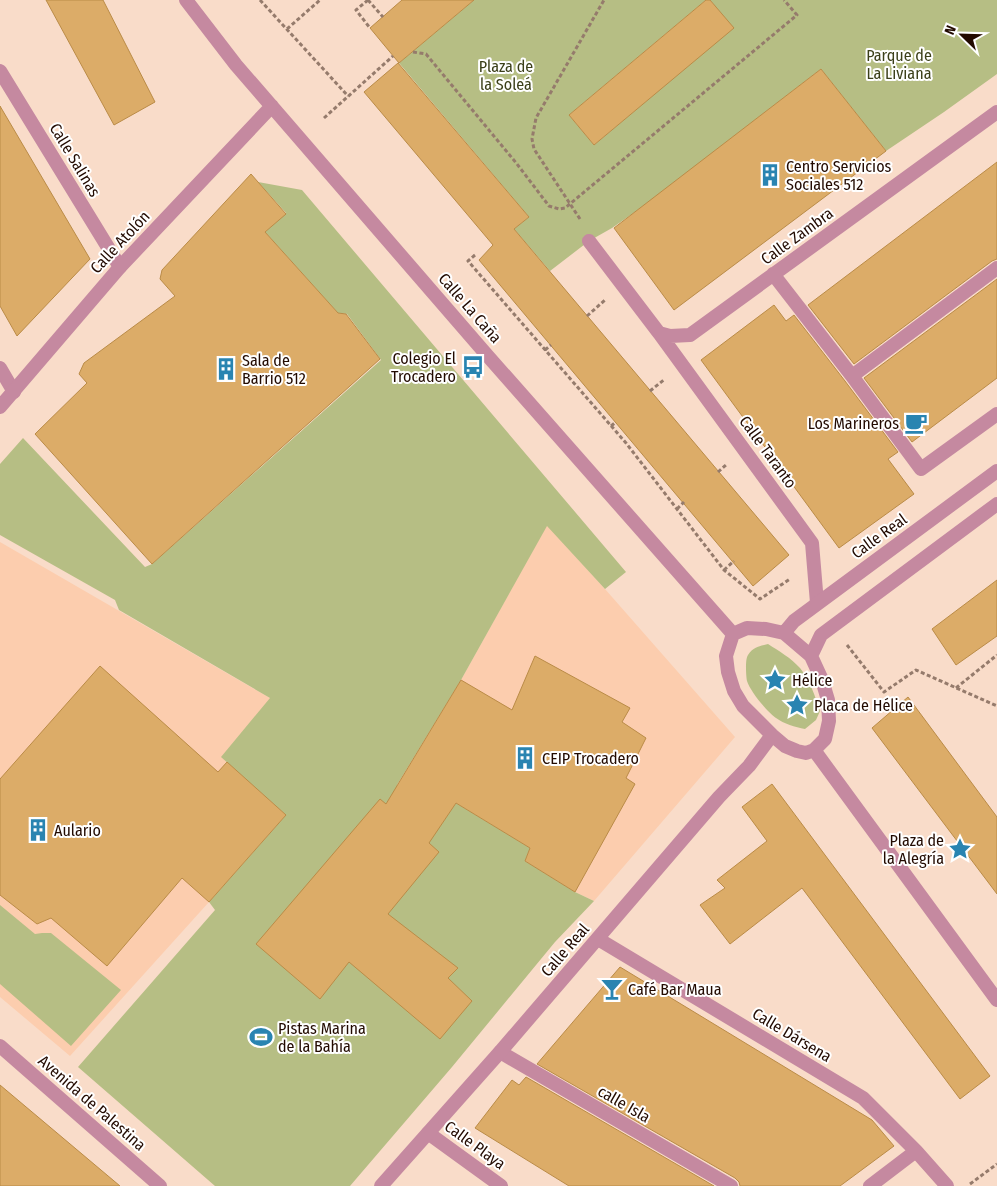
<svg xmlns="http://www.w3.org/2000/svg" width="997" height="1186" viewBox="0 0 997 1186" font-family="'Fira Sans Condensed',sans-serif">
  <style>
    .built { fill: #fccdae }
    .green { fill: #b6be84 }
    .building { fill: #dcac68; stroke: #ba8b47 }
    .lines { fill: none; stroke-linecap: round; stroke-linejoin: round }
    .path { stroke: #957b6c; stroke-width: 3; stroke-dasharray: 4 2.5; stroke-linecap: butt }
    .pedestrian { stroke: #c589a0; stroke-width: 14 }
    .minor { stroke: #c589a0; stroke-width: 14 }
    .tertiary { stroke: #c589a0; stroke-width: 14 }
    .labels { text-anchor: middle; dominant-baseline: central; stroke-width: 4; stroke-linejoin: round; paint-order: stroke }
    .park-label { font-size: 16px; fill: #3b3f19; stroke: #fff }
    .street-label { font-size: 16px; fill: #220a00; stroke: #fff }
    .poi-label { font-size: 16px; fill: #220a00; stroke: #fff; text-anchor: start }
  </style>
  <rect width="100%" height="100%" fill="#f9dcc9"/>
  <path class="built" d="M547,525l58,64 130,148 -141,164 -19,-9 -50,-31 -82,-39 -46,-37 64,-105z
    M0,542l270,156 16,117 -77,87 -139,154 -70,-59z"/>
  <path class="green" d="M474,0h232l-137,115 25,30 139,-117 -23,-28h287v74l-53,38 -58,39 -65,-82 -176,136 -33,23 -23,13 -39,30 -36,-42 15,-12 -130,-154z
    M258,182l44,8 324,382 -21,17 -58,-63 -86,154 -64,105 46,37 13,-19 74,45 -5,13 50,31 19,9 -39,41 -103,125 -102,119h-135l-137,-119 137,-157 -6,-8 77,-87 -65,-58 49,-59 -151,-88 -4,-10 -115,-65v-71l23,-26 122,129 7,-3 229,-204 -34,-46 -9,-1 -73,-81 21,-19z
    M768,644c11,7 23,14 32,24 10,12 15,28 20,43l-4,9 -11,9c-10,-2 -21,-5 -29,-11 -8,-5 -26,-27 -29,-37 -1,-5 -2,-22 1,-26 5,-8 13,-9 20,-11z
    M0,905l35,29 7,-1h9l70,57 -50,56 -71,-62z"/>
  <path class="building" d="M46,0h57l52,102 -41,23z
    M402,0h72l-75,63 -29,-35z
    M706,0h4l24,28 -140,117 -25,-30z
    M398,63l131,154 -15,12 275,326 -36,31 -274,-326 14,-15 -129,-153z
    M821,69l65,82 -212,159 -60,-82z
    M0,106l90,153 -73,77 -17,-30z
    M997,162v97l-5,2 -138,103 -46,-59z
    M251,174l35,40 -21,18 73,81 8,1 34,45 -228,205 -117,-130 52,-51 -8,-9 5,-11 91,-67 -15,-17 2,-9z
    M997,279v99l-85,64 -48,-64z
    M774,305l12,16 8,-6 51,66 53,71 -10,7 26,35 -75,54 -138,-188z
    M997,580v56l-41,29 -24,-36z
    M535,656l95,52 -8,14 24,16 -20,40 9,6 -60,108 -50,-31 5,-13 -74,-45 -27,40 10,9 -51,62 70,54 -10,10 24,23 -32,38 -91,-77 -29,37 -64,-55 124,-145 6,5 75,-124 51,30z
    M100,666l118,106 9,-10 59,53 -77,87 -27,-24 -75,88 -56,-48 -14,6 -37,-29v-116z
    M908,697l89,120v77l-125,-166z
    M772,784l218,292 -30,23 -158,-211 -72,56 -30,-39 25,-17 -8,-8 50,-39 -25,-34z
    M620,967l252,153 22,26 -54,40h-100l-1,-4 -4,-4 -198,-114z
    M526,1077l188,109h-145l-94,-58 37,-48 7,5z
    M0,1085l120,101h-120z"/>
  <g class="lines">
    <path class="path" d="M260,0l88,96
      M368,0l-12,10 14,18
      M368,0l15,17
      M287,29l33,-29
      M413,52l13,2 91,110 32,42 10,3 6,-1 232,-193 -13,-15
      M324,118l69,-62
      M580,219l-46,-70 -2,-10 4,-21 68,-118
      M475,255l-7,6 158,182 98,127 36,29 30,-20
      M587,316l18,-16
      M545,350l6,-5
      M650,391l15,-12
      M611,426l5,-4
      M718,472l9,-8
      M677,509l7,-7
      M724,570l10,-9
      M847,645l37,47 32,-22 81,36
      M956,688l41,-33
      M970,1184l27,-20"/>
    <path class="pedestrian" d="M589,241l70,92 11,3 20,-1 307,-223
      M773,274l79,102 69,93 76,-55
      M659,333l153,210 5,60
      M852,376l145,-108"/>
    <path class="minor" d="M0,71l120,196
      M0,368l14,24
      M598,939l265,159 53,53 31,35
      M500,1052l231,134
      M428,1133l73,53
      M870,1186l46,-35"/>
    <path class="tertiary" d="M186,0l50,65 250,289 247,280
      M0,407l120,-140 152,-161
      M747,628l19,1 18,4 27,23 11,24 6,20 1,21 -4,18 -11,11 -8,3 -9,-2 -12,-5 -13,-11 -29,-29 -9,-15 -6,-19 -2,-16 7,-22z
      M784,633l10,-12 203,-150
      M811,656l10,-21 176,-131
      M814,750l183,250
      M0,1046l160,140
      M381,1186l119,-134 219,-255 30,-31 23,-31"/>
  </g>
  <defs>
    <symbol id="building-bare" viewBox="-9 -9 18 18"><path d="M-4-6H4V6H1V3H-1V6H-4ZM-2.5-4.3h1.7v1.8h-1.7ZM.8-4.3h1.7v1.8H.8ZM-2.5-1h1.7V.8h-1.7ZM.8-1h1.7V.8H.8Z" fill="#2984b1" stroke="#fff" stroke-width="2.5" paint-order="stroke"/></symbol>
    <symbol id="bus-bare" viewBox="-9 -9 18 18"><path d="M-5-6H5V4H4V6H2V4H-2V6H-4V4H-5ZM-3.5-4V0h7V-4ZM-3.5 1.2v1.5H-2V1.2ZM2 1.2v1.5H3.5V1.2Z" fill="#2984b1" stroke="#fff" stroke-width="2.5" paint-order="stroke"/></symbol>
    <symbol id="cafe-bare" viewBox="-9 -9 18 18"><path d="M-5.5-4.5H6V0H3Q3 3.5 0 3.5H-2.5Q-5.5 3.5-5.5 0ZM3-3.2v2h1.7v-2ZM-6 4.5H4V6H-6Z" fill="#2984b1" stroke="#fff" stroke-width="2.5" paint-order="stroke"/></symbol>
    <symbol id="sight-bare" viewBox="-9 -9 18 18"><path d="M0-6L1.8-2.2L6-1.7L2.9 1.2L3.7 5.4L0 3.3L-3.7 5.4L-2.9 1.2L-6-1.7L-1.8-2.2Z" fill="#2984b1" stroke="#fff" stroke-width="2.5" paint-order="stroke"/></symbol>
    <symbol id="bar-bare" viewBox="-9 -9 18 18"><path d="M-6-5H6L.8 .8V4.5H3.5V6h-7V4.5H-.8V.8Z" fill="#2984b1" stroke="#fff" stroke-width="2.5" paint-order="stroke"/></symbol>
    <symbol id="stadium-bare" viewBox="-9 -9 18 18"><path d="M0-5a6.5 5 0 1 0 0 10a6.5 5 0 1 0 0-10ZM-3.5-1.8h7v3.6h-7Z" fill="#2984b1" stroke="#fff" stroke-width="2.5" paint-order="stroke"/></symbol>
  </defs>
  <g fill-rule="evenodd">
    <use href="#building-bare" x="754" y="159" width="32" height="32"/>
    <use href="#bus-bare" x="457" y="351" width="32" height="32"/>
    <use href="#building-bare" x="210" y="353" width="32" height="32"/>
    <use href="#cafe-bare" x="900" y="407" width="32" height="32"/>
    <use href="#sight-bare" x="759" y="664" width="32" height="32"/>
    <use href="#sight-bare" x="781" y="689" width="32" height="32"/>
    <use href="#building-bare" x="509" y="742" width="32" height="32"/>
    <use href="#building-bare" x="22" y="814" width="32" height="32"/>
    <use href="#sight-bare" x="944" y="833" width="32" height="32"/>
    <use href="#bar-bare" x="596" y="973" width="32" height="32"/>
    <use href="#stadium-bare" x="245" y="1021" width="32" height="32"/>
  </g>
  <g class="labels">
    <g class="park-label">
      <text x="899" y="55">Parque de<tspan x="899" dy="18">La Liviana</tspan></text>
      <text x="506" y="66">Plaza de<tspan x="506" dy="18">la Soleá</tspan></text>
    </g>
    <g class="street-label">
      <text transform="translate(75 160) rotate(59)">Calle Salinas</text>
      <text transform="translate(797 236) rotate(-36)">Calle Zambra</text>
      <text transform="translate(120 242) rotate(-47)">Calle Atolón</text>
      <text transform="translate(470 308) rotate(49)">Calle La Caña</text>
      <text transform="translate(768 452) rotate(54)">Calle Taranto</text>
      <text transform="translate(879 536) rotate(-36)">Calle Real</text>
      <text transform="translate(565 950) rotate(-49)">Calle Real</text>
      <text transform="translate(792 1035) rotate(31)">Calle Dársena</text>
      <text transform="translate(92 1103) rotate(41)">Avenida de Palestina</text>
      <text transform="translate(624 1104) rotate(30)">calle Isla</text>
      <text transform="translate(475 1145) rotate(36)">Calle Playa</text>
    </g>
    <g class="poi-label">
      <text x="786" y="166">Centro Servicios<tspan x="786" dy="18">Sociales 512</tspan></text>
      <text x="456" y="358" text-anchor="end">Colegio El<tspan x="456" dy="18">Trocadero</tspan></text>
      <text x="242" y="360">Sala de<tspan x="242" dy="18">Barrio 512</tspan></text>
      <text x="899" y="423" text-anchor="end">Los Marineros</text>
      <text x="792" y="680">Hélice</text>
      <text x="814" y="705">Placa de Hélice</text>
      <text x="542" y="758">CEIP Trocadero</text>
      <text x="54" y="830">Aulario</text>
      <text x="944" y="840" text-anchor="end">Plaza de<tspan x="944" dy="18">la Alegría</tspan></text>
      <text x="628" y="989">Café Bar Maua</text>
      <text x="278" y="1028">Pistas Marina<tspan x="278" dy="18">de la Bahía</tspan></text>
    </g>
  </g>
  <g transform="translate(962 35) rotate(293)" stroke="#ffffff" stroke-width="4" paint-order="stroke">
  <path d="M0-4L9 19L0 12L-9 19Z" fill="#220a00"/>
  <text y="-8" font-size="14" font-weight="bold" text-anchor="middle" fill="#220a00">N</text>
  </g>
</svg>
